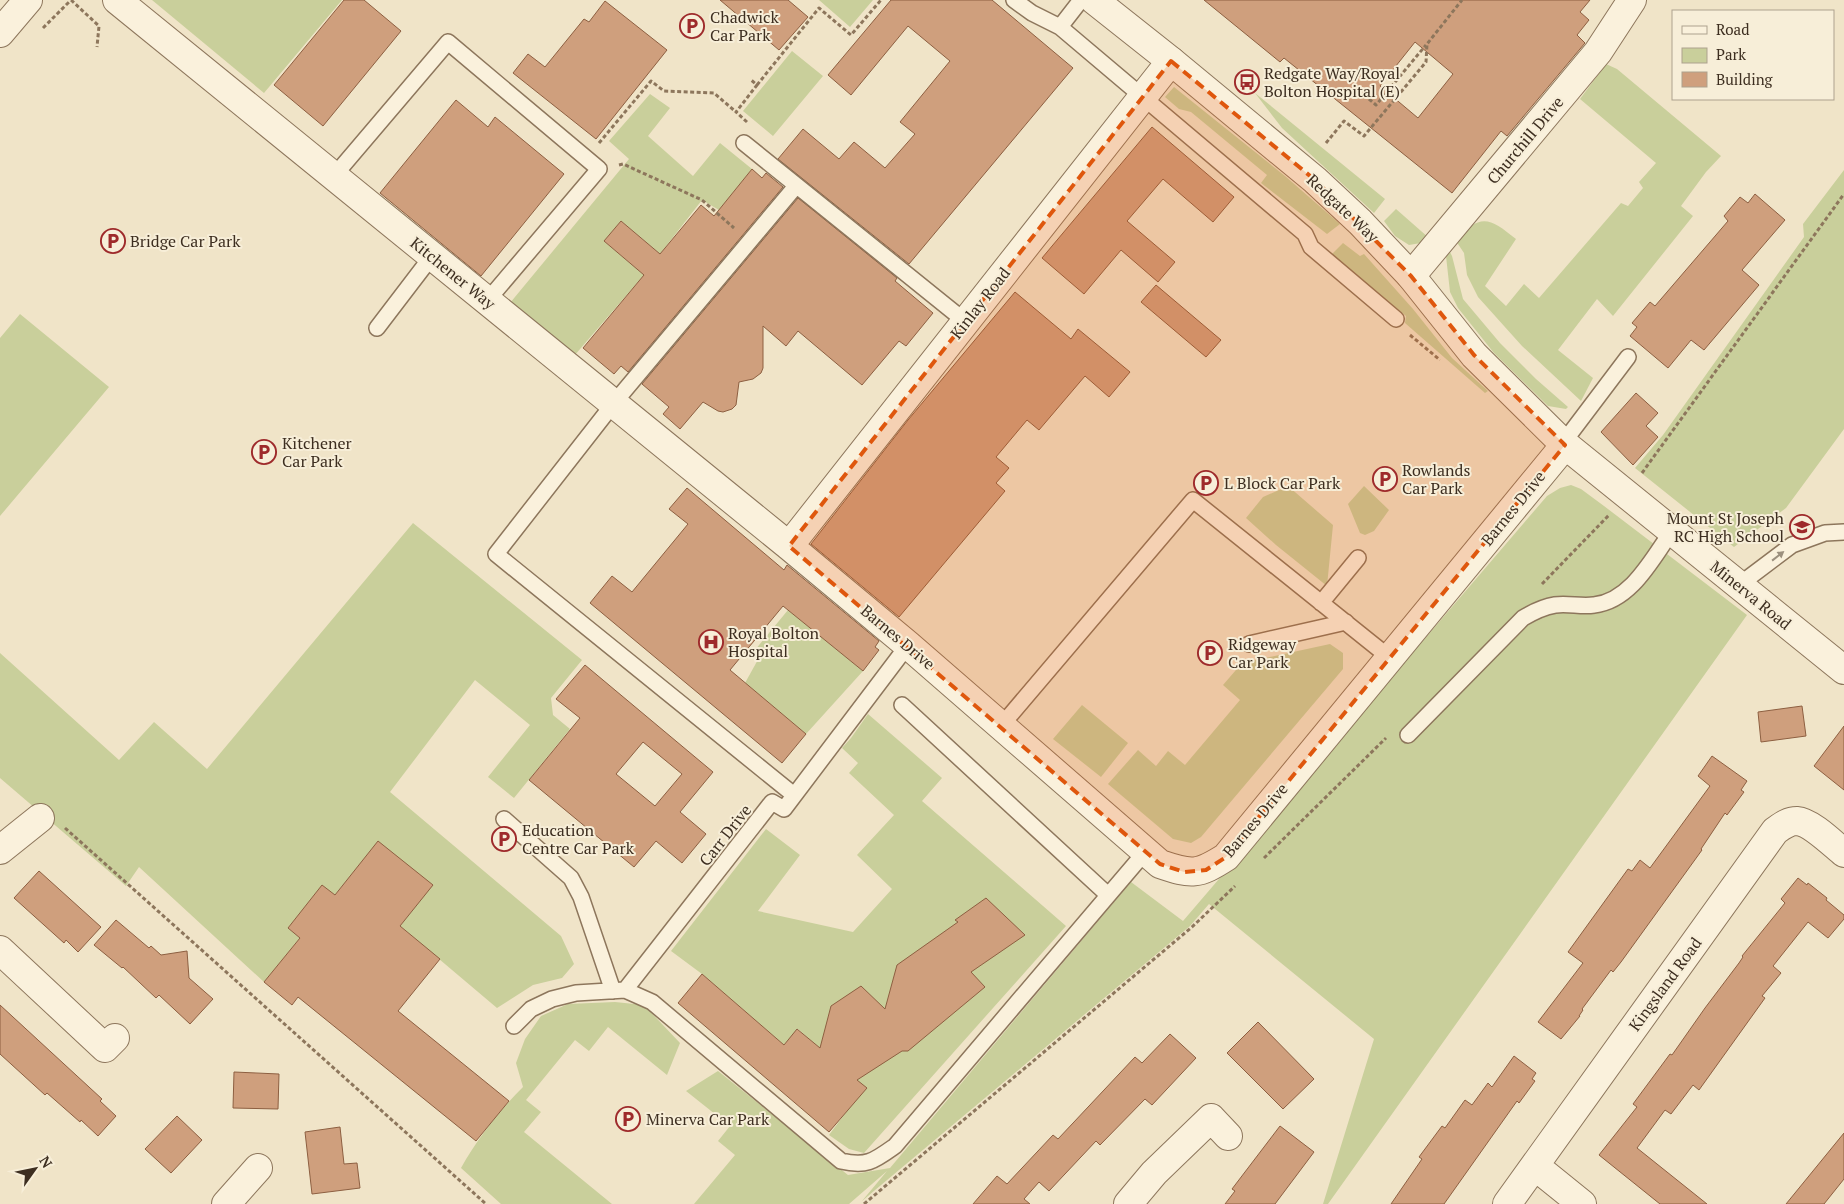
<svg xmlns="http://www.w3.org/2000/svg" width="1844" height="1204" viewBox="0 0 1844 1204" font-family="'PT Serif',serif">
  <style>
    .green { fill: #c9cf9b }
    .building { fill: #cf9f7d; stroke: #8d5f41; fill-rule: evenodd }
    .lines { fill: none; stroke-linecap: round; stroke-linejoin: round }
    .service-casing { stroke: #8d765c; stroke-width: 18 }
    .minor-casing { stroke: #8d765c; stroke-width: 30 }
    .tertiary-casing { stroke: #8d765c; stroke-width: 30 }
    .path { stroke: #8d765c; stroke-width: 3; stroke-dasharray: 4 2.5; stroke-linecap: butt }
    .service { stroke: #faf1dc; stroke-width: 15 }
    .minor { stroke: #faf1dc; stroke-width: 28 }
    .tertiary { stroke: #faf1dc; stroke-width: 28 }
    .oneway { fill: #9c907e }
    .marked { fill: #df570d; fill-opacity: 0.2; stroke: #df570d; stroke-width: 4; stroke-dasharray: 10 6; stroke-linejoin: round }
    .labels { text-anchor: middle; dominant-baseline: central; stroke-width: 4; stroke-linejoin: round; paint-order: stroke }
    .poi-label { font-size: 16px; fill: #3d2e20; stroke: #f7eed8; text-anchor: start }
    .street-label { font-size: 16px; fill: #3d2e20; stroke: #f7eed8 }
  </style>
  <rect width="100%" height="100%" fill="#f0e4c8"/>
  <path class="green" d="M152,0h190l-78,93z
    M819,0h54l-23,27z
    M792,51l31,25 -50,60 -30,-25z
    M1606,64l11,5 104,87 -15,16 -25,34 12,10 -80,100 -16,-17 -39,51 35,28 -12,23 -59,-55 -44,-49 -11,-22 -3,-22 -8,-12c24,-29 34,-23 60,-2l-31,47 21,20 18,-22 15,14 82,-95 7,3 15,-18 -4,-6 17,-19 -76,-64z
    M1174,87l111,89 55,48 -13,10 -66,-51 6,-8 -76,-63 -12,-3 -14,-12z
    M1255,93l130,106 -11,14 -92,-85z
    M650,94l20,14 -22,28 45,40 27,-33 32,26 -33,41 -17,-10 -42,54 -39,-33 -17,20 40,34 -70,81 -64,-53 119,-144 -20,-18z
    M1844,170v259l-58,79 -52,39 -99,-79 28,-33 141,-198 -1,-13z
    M1396,209l33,29 -8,5 -12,2 -14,-9 -11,-15z
    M1343,243l17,13 4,-2 49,55 39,49 36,33 -3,2 -80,-70 1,-7 -75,-61z
    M1450,252l2,4 11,43 37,44 36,36 32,28 -2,2 -18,-3 -54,-53 -36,-45 -8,-16 -4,-36z
    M20,314l89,73 -109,129v-178z
    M1571,485l10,4 23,17 143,109 -419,589h-5l51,-165 -165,-135 -19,22 -328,275 25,-30 -38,33h-155l41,-49 -17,-14 12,-15 -44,-35 32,-20 130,104 42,-7 241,-286 52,39 364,-425 13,-8z
    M1288,486l45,39 -6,61 -51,-41 -30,-27 17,-21z
    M1364,486l25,24 -15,21 -9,4 -5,-2 -12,-29z
    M413,523l169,137 -31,38 2,17 17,14 -56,69 -26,-21 42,-52 -55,-45 -85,112 171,144 13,28 -12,14 -29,7 -36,23 -97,-82 32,-41 -54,-43 -43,53 -13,-9 -34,42 12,10 -36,44 -125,-115 -13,19 -126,-108v-125l119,107 35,-38 53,47z
    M788,610l75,61 -57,63 -61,-51 15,-27 -5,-6z
    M1330,644l13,9v16l-142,168 -10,6 -18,-4 -65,-55 30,-34 18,16 12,-15 17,14 55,-65 -17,-15 19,-22z
    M1082,705l46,38 -27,34 -48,-38z
    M868,714l74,64 -20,23 144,125 -202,227 -15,-4 -20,-14 35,-47 -66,-59 -14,16 -82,-71 -31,-23 95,-122 34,26 -42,56 95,21 39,-43 -35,-34 37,-40 -45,-42 9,-10 -16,-15 9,-10z
    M615,1002l29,3 36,38 -13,32 -59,-48 -19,24 -14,-11 -49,60 15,12 -17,20 88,72h-111l-40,-36c17,-30 38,-57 62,-81l-7,-24 9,-24 16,-23 27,-12z"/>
  <path class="building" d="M344,0h20l37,31 -78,95 -49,-41z
    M720,0h68l20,17 -29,33z
    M891,0h101l81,68 -164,196 -131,-105 25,-30 36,30 15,-17 31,26 30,-34 -15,-12 50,-61 -42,-35 -57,69 -23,-20z
    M1204,0h386l-10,12 9,8 -12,15 8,8 -78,93 -6,-5 -49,62 -168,-135 -4,4zM1415,42l38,32 -35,44 -38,-32z
    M605,1l62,49 -71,89 -83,-66 15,-19 17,13 39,-48 5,3z
    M456,100l32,27 7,-10 69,57 -83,102 -101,-83z
    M1152,127l82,70 -21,25 -50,-43 -36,42 48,41 -17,20 -37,-32 -37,44 -42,-36z
    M752,169l10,9 4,-5 17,14 -155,185 -7,-6 -7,8 -31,-26 61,-73 -40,-34 17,-20 39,33 41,-49 13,11z
    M1755,194l30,26 -43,50 17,15 -55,65 -13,-10 -23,28 -38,-32 7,-9 -5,-4 18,-21 5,4 73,-85 -4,-5 16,-19 8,6z
    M798,198l99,80 -2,3 38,32 -27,33 -7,-5 -37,44 -64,-54 -12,15 -23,-20v42l-2,5 -8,6 -14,3 -3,23 -4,4 -9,3 -5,-1 -15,-9 -23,27 -17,-15 6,-7 -27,-23z
    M1156,285l65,55 -15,17 -65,-55z
    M1015,292l56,47 7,-10 52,43 -21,25 -24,-21 -46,54 -12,-10 -31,37 13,11 -13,15 9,8 -106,126 -88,-73 97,-124z
    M1636,393l22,20 -12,13 12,11 -25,28 -32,-33z
    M687,488l97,82 3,-5 92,76 -4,6 4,3 -16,21 -80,-65 -53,64 76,64 -24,29 -192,-160 22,-27 20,16 56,-68 -19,-15z
    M585,665l128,107 -33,40 26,22 -24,29 -26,-22 -22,26 -105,-87 51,-62 -24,-19zM643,742l39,32 -27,32 -39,-32z
    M1802,706l4,30 -45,6 -3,-30z
    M1844,726v64l-30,-24z
    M1712,756l35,25 -6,9 3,2 -17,23 -2,-2 -24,36 1,1 -34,47 -47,65 -8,10 -2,-2 -29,39 1,1 -4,6h1l-19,23 -23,-17 45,-59 -15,-11 60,-83 4,2 8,-11 10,8 60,-82 -12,-10z
    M378,841l55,44 -33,41 40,33 -42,52 111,90 -33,40 -178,-144 -6,8 -28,-23 36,-44 -12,-10 34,-43 13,10z
    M39,871l62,56 -23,25 -12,-12 -2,3 -50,-45z
    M1798,878l9,7 1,-2 19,15 -1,2 18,15v4l-16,19 -20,-16 -35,44 8,7 -19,23 3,2 -66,92 -6,-5 -22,29 -6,-4 -28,38 70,56h-47l-61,-49 38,-48 -4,-3 37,-50 2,1 33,-47 34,-45 4,-6 -1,-1 43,-53 -4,-4z
    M986,898l39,37 -54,37 14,15 -77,64h-6l-45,29 10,8 -38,44 -151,-129 24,-29 82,71 13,-16 23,19 11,-42 30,-20 24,23 12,-44 61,-43 -3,-2z
    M116,920l33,28 2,-2 10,9 26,-4 2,27 24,21 -23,25 -31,-29 -3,3 -33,-31 -1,1 -28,-23z
    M0,1005l102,94 -2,2 16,15 -18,20 -17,-16 -1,2 -33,-29 -2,2 -45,-41z
    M1258,1022l56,57 -31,30 -56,-56z
    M1170,1034l26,24 -44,47 -7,-6 -45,46 -4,-4 -47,50 -10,-9 -15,17 6,5h-57l24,-28 10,8 46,-49 5,4 77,-82 7,6z
    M1514,1056l22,17 -4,6 3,2 -16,22 -2,-2 -73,103h-53l31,-45 -3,-2 23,-31 3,2 20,-28 7,5 16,-22 4,4z
    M234,1072l45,2 -1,35 -45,-1z
    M177,1116l25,24 -31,33 -26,-24z
    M1280,1126l34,26 -39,52h-50l10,-13 -3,-2z
    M340,1127l4,37 13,-1 3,25 -48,6 -7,-62z
    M1844,1133v46l-20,25h-38z"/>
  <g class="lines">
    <defs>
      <path id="service" d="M1014,0l18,13 28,14
        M1081,0l-21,27 245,207 6,13 85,72
        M744,143l222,179
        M334,176l114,-134 151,127 -112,132
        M377,328l55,-72
        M1563,443l65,-86
        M1739,585l53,-40 33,-12 19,-1
        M1321,603l37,-45
        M1249,644l97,-22
        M902,705l206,190
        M1001,726l192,-226 197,158
        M1408,735l115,-117c10,-6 20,-11 32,-13 13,-2 26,2 39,0 37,-4 58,-46 78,-74
        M794,795l-298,-241 118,-151 182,-217
        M504,819l67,59 10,19 32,94
        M625,990l147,-188 12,7 124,-164
        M514,1026l17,-17 21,-10 24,-6 49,-3 27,12 189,159c26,6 33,0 54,-15l251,-295"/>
      <path id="minor" d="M117,0l672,546 119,99 252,219c32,11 38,11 66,-7l339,-412
        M1411,276l187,-224 34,-52
        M789,546l382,-485
        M0,850l40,-32
        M0,950l105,98 10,-10
        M1535,1166l47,38
        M226,1204l32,-36
        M1128,1204l26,-31 57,-55 17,18
        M1507,1204l268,-373c7,-5 13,-10 22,-10 14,1 36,23 47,32"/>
      <path id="tertiary" d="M1094,0l77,61 144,119 45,42 51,54 63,79 89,88 281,227
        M0,33l28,-33"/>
    </defs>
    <use href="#service" class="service-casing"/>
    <use href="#minor" class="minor-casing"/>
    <use href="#tertiary" class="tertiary-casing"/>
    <path class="path" d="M71,0l28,26 -2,21
      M43,28l28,-28
      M757,85l62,-77 32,27 30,-35
      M1369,99l7,6 50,-60
      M747,122l-11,-10 21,-27 -7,-6
      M599,143l52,-62 13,10 50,2 22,19
      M1326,143l18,-22 20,15 62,-74 1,-18 35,-44
      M619,165l4,-1 79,36 32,28
      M1410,335l30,25
      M1642,473l202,-279
      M1542,584l67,-69
      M65,828l421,376
      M1264,858l122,-120
      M864,1204l328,-277 43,-41"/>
    <use href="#service" class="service"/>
    <use href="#minor" class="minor"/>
    <use href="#tertiary" class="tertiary"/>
  </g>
  <defs><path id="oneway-solid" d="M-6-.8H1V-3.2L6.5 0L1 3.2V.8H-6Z" transform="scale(1.25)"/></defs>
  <use class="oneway" href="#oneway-solid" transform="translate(1778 556) rotate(-38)"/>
  <path class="marked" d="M1171,61l144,119 96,96 63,79 91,90 -339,412 -20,13 -22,2 -24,-8 -371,-318z"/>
  <defs>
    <symbol id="parking-ring" viewBox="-11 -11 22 22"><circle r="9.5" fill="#f7eed8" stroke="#9e2a2b" stroke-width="1.5"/><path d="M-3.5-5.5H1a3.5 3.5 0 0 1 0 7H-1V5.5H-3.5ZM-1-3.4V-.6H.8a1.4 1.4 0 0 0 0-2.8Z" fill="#9e2a2b"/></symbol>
    <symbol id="bus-ring" viewBox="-11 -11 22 22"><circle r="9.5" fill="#f7eed8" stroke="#9e2a2b" stroke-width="1.5"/><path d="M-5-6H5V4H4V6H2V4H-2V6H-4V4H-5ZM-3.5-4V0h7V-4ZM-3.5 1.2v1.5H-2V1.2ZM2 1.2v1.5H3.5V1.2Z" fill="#9e2a2b"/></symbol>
    <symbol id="school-ring" viewBox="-11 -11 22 22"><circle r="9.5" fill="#f7eed8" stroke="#9e2a2b" stroke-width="1.5"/><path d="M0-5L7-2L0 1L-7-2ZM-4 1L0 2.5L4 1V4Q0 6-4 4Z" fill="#9e2a2b"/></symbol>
    <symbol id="hospital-ring" viewBox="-11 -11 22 22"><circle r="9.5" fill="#f7eed8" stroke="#9e2a2b" stroke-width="1.5"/><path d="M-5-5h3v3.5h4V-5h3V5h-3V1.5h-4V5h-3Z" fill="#9e2a2b"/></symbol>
  </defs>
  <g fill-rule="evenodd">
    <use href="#parking-ring" x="678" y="12" width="28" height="28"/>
    <use href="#bus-ring" x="1233" y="68" width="28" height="28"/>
    <use href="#parking-ring" x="99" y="227" width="28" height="28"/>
    <use href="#parking-ring" x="250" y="438" width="28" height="28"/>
    <use href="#parking-ring" x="1371" y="465" width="28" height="28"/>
    <use href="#parking-ring" x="1192" y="469" width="28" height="28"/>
    <use href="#school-ring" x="1788" y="513" width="28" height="28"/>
    <use href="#hospital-ring" x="697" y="628" width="28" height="28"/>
    <use href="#parking-ring" x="1196" y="639" width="28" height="28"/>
    <use href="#parking-ring" x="490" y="825" width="28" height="28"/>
    <use href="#parking-ring" x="614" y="1105" width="28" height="28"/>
  </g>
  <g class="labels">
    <g class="poi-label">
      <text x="710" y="17">Chadwick<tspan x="710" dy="18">Car Park</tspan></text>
      <text x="1264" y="73">Redgate Way/Royal<tspan x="1264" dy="18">Bolton Hospital (E)</tspan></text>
      <text x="130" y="241">Bridge Car Park</text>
      <text x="282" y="443">Kitchener<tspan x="282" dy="18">Car Park</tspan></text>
      <text x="1402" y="470">Rowlands<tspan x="1402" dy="18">Car Park</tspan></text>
      <text x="1224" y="483">L Block Car Park</text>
      <text x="1784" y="518" text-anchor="end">Mount St Joseph<tspan x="1784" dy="18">RC High School</tspan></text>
      <text x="728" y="633">Royal Bolton<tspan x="728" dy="18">Hospital</tspan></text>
      <text x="1228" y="644">Ridgeway<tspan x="1228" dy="18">Car Park</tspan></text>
      <text x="522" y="830">Education<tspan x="522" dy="18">Centre Car Park</tspan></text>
      <text x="646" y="1119">Minerva Car Park</text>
    </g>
    <g class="street-label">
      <text transform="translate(1525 140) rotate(-50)">Churchill Drive</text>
      <text transform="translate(1343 208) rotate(43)">Redgate Way</text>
      <text transform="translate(453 273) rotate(39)">Kitchener Way</text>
      <text transform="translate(980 303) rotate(-52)">Kinlay Road</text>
      <text transform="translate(1513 508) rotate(-51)">Barnes Drive</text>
      <text transform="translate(1751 595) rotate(39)">Minerva Road</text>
      <text transform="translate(898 637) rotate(40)">Barnes Drive</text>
      <text transform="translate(1255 820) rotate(-50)">Barnes Drive</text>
      <text transform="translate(725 835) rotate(-52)">Carr Drive</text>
      <text transform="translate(1665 984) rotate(-54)">Kingsland Road</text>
    </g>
  </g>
  <rect x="1672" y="10" width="162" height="90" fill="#f7eed8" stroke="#ada18e"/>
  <rect x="1682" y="26" width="25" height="8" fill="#faf1dc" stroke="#ada18e"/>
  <text x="1716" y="35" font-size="15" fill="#3d2e20">Road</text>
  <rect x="1682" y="48" width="25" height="15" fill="#c9cf9b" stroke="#ada18e"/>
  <text x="1716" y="60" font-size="15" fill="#3d2e20">Park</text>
  <rect x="1682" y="72" width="25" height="15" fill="#cf9f7d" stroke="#ada18e"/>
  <text x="1716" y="85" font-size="15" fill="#3d2e20">Building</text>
  <g transform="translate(35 1169) rotate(57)" stroke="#f7eed8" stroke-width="4" paint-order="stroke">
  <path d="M0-4L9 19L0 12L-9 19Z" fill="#3d2e20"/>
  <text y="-8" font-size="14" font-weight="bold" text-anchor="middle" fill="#3d2e20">N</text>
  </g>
</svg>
